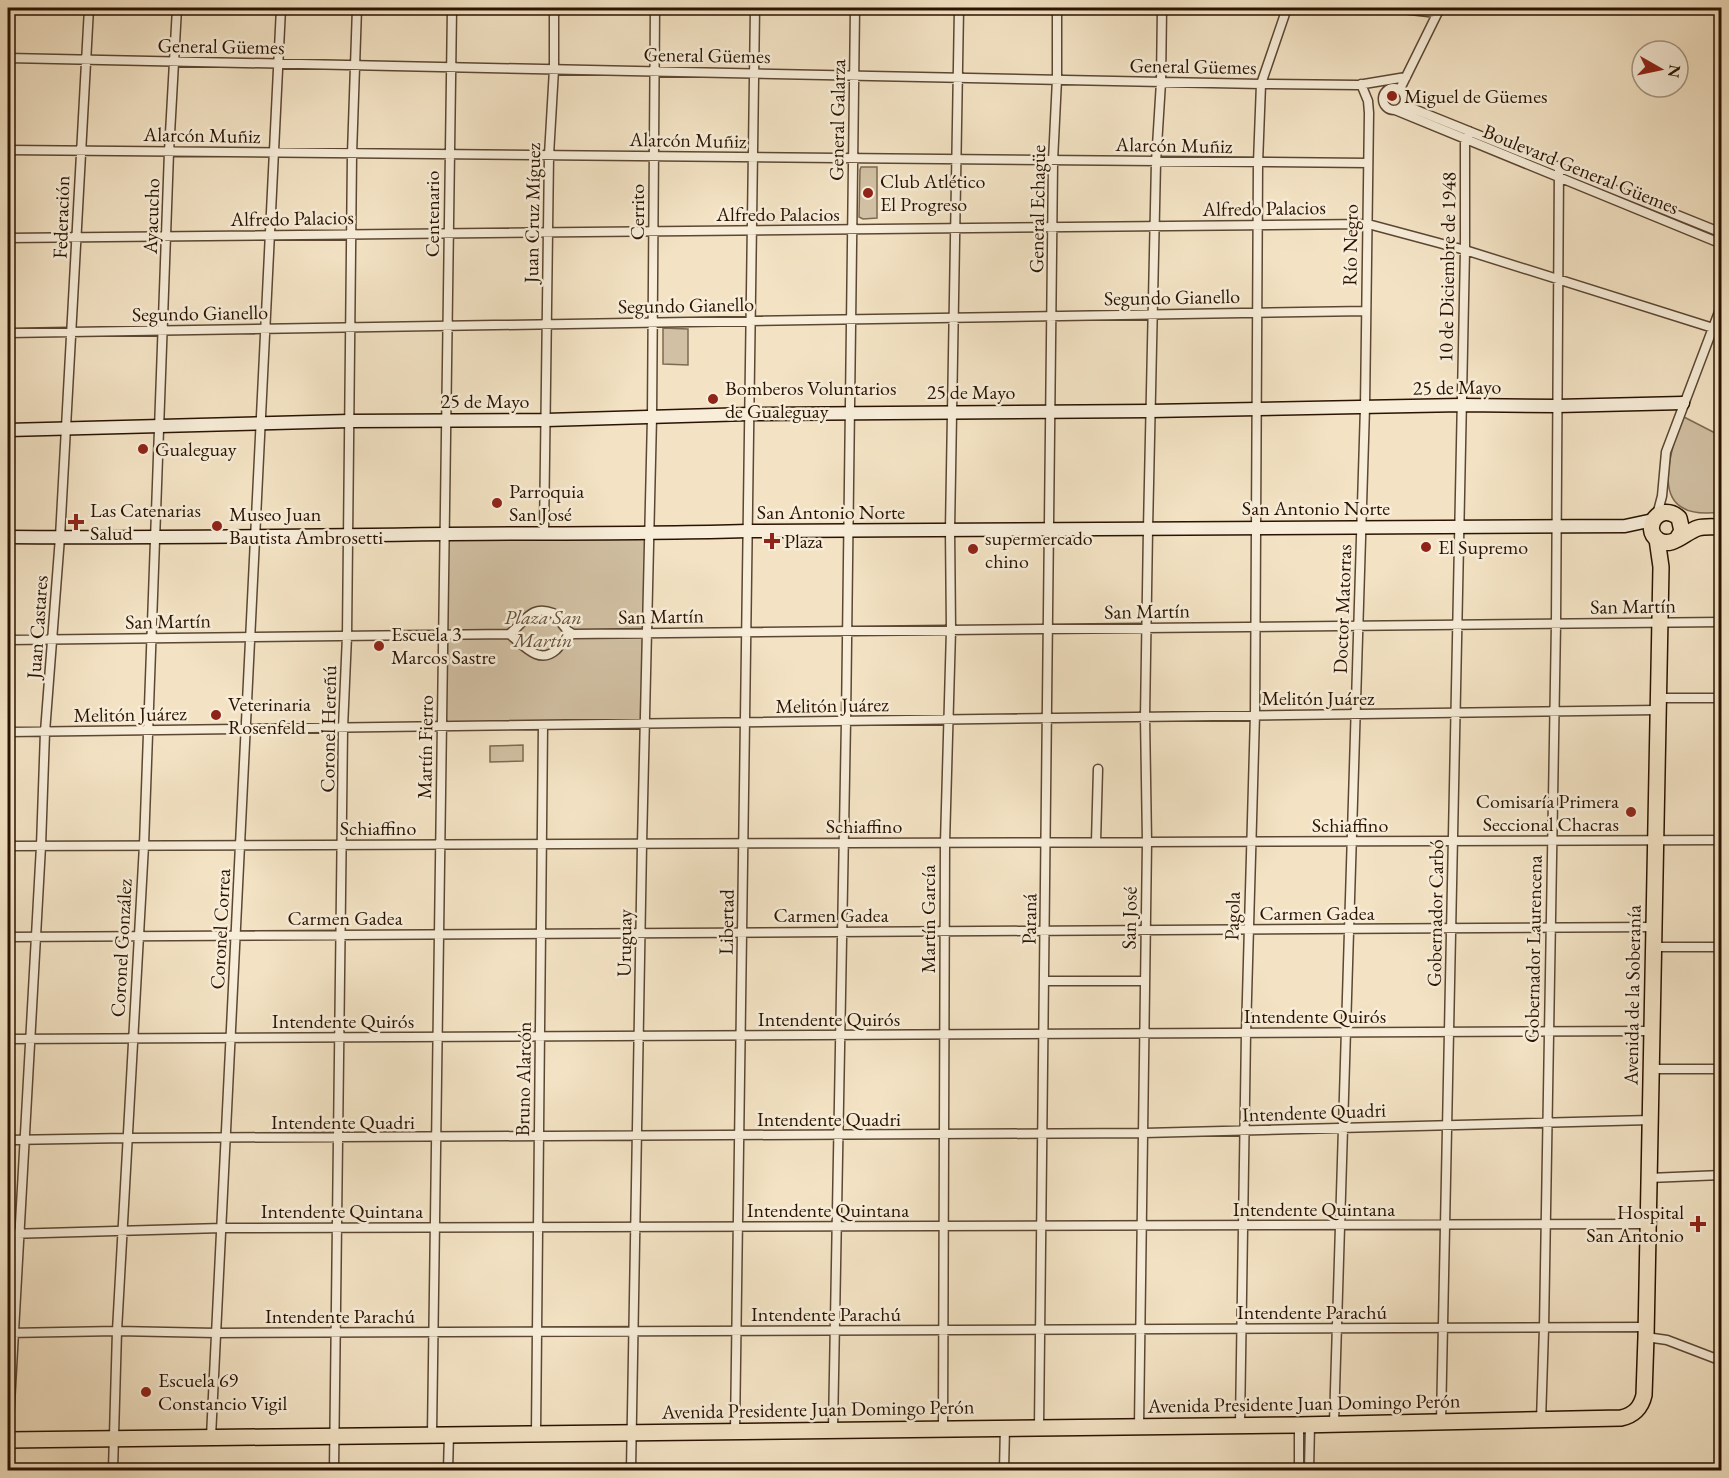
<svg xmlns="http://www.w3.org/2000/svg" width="1729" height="1478" viewBox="0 0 1729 1478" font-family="'EB Garamond',serif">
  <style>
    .green { fill: #d1c0a3; stroke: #7e6a52; stroke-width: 1.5 }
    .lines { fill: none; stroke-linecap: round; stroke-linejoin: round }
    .street-casing { stroke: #5c4732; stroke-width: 11 }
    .secondary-casing { stroke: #2a1301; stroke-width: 15 }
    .highway-casing { stroke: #2a1301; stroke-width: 18 }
    .street { stroke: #f7edd9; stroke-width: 8 }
    .secondary { stroke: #f7edd9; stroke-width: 12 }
    .highway { stroke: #f3e3c4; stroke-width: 15 }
    .poi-dot { fill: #8f2418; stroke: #f7edd9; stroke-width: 2 }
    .labels { text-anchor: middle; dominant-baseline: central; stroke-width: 5; stroke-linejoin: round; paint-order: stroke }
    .street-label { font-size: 20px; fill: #2a1301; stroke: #f7edd9 }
    .poi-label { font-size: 20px; fill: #2a1301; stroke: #f7edd9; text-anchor: start }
    .park-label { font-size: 20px; font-style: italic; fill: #64503a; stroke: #f7edd9 }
  </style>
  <rect width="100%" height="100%" fill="#f3e3c4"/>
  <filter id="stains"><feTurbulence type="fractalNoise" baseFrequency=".00333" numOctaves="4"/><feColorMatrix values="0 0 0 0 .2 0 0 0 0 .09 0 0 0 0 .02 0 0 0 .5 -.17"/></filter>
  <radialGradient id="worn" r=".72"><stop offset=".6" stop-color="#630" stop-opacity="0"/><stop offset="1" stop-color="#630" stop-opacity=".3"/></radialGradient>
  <path class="green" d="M861,167h16v51l-14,1 -4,-2 1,-47z
    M663,328l25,1v36l-25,-1z
    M1682,416l39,20v76c-74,10 -53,-51 -39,-96z
    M445,534h205l-5,190 -203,2z
    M523,745v16l-33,1v-16z"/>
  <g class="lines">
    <defs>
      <path id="street" d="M1393,8l44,5
        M8,58l1253,26 97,1 48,-8
        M1383 99a11 11 0 1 1 22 0a11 11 0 1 1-22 0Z
        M1400,89l40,-81
        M1404,105l318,128
        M1395,110l327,134
        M8,150l1360,13
        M8,238l1360,-14 97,26 248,78
        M8,333l1358,-22
        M1657,515l5,-19 4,-44 56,-148
        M544,533l5,-378 5,-86v-61
        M509,634c13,9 29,32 47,16 6,-6 8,-12 17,-16
        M8,640l501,-6c16,-11 21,-30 44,-21l14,17 6,4 1149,-12
        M1657,698h65
        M8,732l1649,-22
        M1096,842l2,-73
        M8,846l1714,-6
        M8,937l1647,-10
        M1654,947h68
        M1045,981h100
        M8,1039l1643,-8
        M1651,1069h71
        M8,1140l119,-2 1017,-5 506,-13
        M1649,1178l73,-3
        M8,1234l214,-6 1426,-4
        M8,1333l109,-2 99,2 1430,-6
        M1646,1337l21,3 55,21
        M1541,1421l3,-93 12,-705 3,-457
        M1441,1422l24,-1172v-111l4,-8
        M1334,1423l31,-1016 4,-294 -1,-12 -7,-17
        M1240,1424l6,-391 9,-319 3,-551 3,-79 26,-76
        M1299,1425v45
        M1139,1426l8,-584 -2,-125 3,-188 8,-367 5,-80 1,-74
        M1039,1427l14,-1266 4,-82v-71
        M943,1428l2,-585 6,-213 -1,-100 9,-522
        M833,1429l13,-708 9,-713
        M735,1431l20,-1423
        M536,1433l7,-708
        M432,1434l20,-1426
        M211,1437l70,-1429
        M8,1440l33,-594 4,-114 15,-195 29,-529
        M113,1470l4,-139 27,-486 25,-693 8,-144
        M334,1470l9,-742 4,-92 5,-482 5,-146
        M448,1470l1,-36
        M631,1470l11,-626 10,-427 3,-409
        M1004,1470l1,-43
        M1309,1470l1,-46"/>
      <path id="secondary" d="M8,430l341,-9 197,-1 203,-6 401,-3 312,-6 95,1 126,-3
        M8,537c146,1 293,-1 439,-3 100,-1 200,0 300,-3l878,-5 28,-6"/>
      <path id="highway" d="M1677,539l5,-8 -3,-13c-19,-17 -38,10 -21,22 14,9 27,-8 40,-12 7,-2 16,-1 24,-1
        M8,1440l1291,-15 322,-7c13,-3 20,-10 23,-23l2,-58 15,-770 -4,-28"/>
    </defs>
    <use href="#street" class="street-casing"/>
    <use href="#secondary" class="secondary-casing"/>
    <use href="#highway" class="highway-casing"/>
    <use href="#street" class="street"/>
    <use href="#secondary" class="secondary"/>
    <use href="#highway" class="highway"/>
  </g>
  <g class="poi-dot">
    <circle cx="1392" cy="96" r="6"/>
    <circle cx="868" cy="193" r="6"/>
    <circle cx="713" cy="399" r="6"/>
    <circle cx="143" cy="449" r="6"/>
    <circle cx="497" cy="503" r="6"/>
    <path d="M73 513h6v6h6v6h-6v6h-6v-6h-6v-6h6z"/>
    <circle cx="217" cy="526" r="6"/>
    <path d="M769 532h6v6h6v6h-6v6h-6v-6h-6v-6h6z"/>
    <circle cx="1426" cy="547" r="6"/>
    <circle cx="973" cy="549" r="6"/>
    <circle cx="379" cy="646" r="6"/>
    <circle cx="216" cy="715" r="6"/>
    <circle cx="1631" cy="812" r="6"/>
    <path d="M1695 1215h6v6h6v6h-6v6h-6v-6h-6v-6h6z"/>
    <circle cx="146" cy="1392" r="6"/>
  </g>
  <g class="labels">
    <g class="street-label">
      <text transform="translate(221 46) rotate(1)">General Güemes</text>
      <text transform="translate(707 55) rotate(1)">General Güemes</text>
      <text transform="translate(1193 66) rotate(1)">General Güemes</text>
      <text transform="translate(837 120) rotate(-89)">General Galarza</text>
      <text transform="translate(202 135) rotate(1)">Alarcón Muñiz</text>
      <text transform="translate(688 140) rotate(1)">Alarcón Muñiz</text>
      <text transform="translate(1174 145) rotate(1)">Alarcón Muñiz</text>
      <text transform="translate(1581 169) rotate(22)">Boulevard General Güemes</text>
      <text transform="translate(1264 208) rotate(-1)">Alfredo Palacios</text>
      <text transform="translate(1037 209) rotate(-89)">General Echagüe</text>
      <text transform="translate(637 212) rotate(-90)">Cerrito</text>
      <text transform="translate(532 213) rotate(-89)">Juan Cruz Míguez</text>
      <text transform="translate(432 214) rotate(-90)">Centenario</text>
      <text x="778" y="214">Alfredo Palacios</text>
      <text transform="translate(151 216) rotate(-88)">Ayacucho</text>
      <text transform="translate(61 217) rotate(-88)">Federación</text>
      <text transform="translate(292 218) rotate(-1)">Alfredo Palacios</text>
      <text transform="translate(1350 245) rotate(-89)">Río Negro</text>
      <text transform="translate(1447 267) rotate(-89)">10 de Diciembre de 1948</text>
      <text transform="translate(1172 297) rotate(-1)">Segundo Gianello</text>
      <text transform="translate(686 305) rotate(-1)">Segundo Gianello</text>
      <text transform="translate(200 313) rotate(-1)">Segundo Gianello</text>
      <text transform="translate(1457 387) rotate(-1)">25 de Mayo</text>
      <text x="971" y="392">25 de Mayo</text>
      <text x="485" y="401">25 de Mayo</text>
      <text x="1316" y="508">San Antonio Norte</text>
      <text x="831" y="512">San Antonio Norte</text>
      <text transform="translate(1633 606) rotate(-1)">San Martín</text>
      <text transform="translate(1342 609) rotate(-88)">Doctor Matorras</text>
      <text transform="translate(1147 611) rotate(-1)">San Martín</text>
      <text transform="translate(661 616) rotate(-1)">San Martín</text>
      <text transform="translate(168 621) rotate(-1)">San Martín</text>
      <text transform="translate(37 627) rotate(-86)">Juan Castares</text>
      <text x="1318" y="698">Melitón Juárez</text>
      <text transform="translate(832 705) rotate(-1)">Melitón Juárez</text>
      <text transform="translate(130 714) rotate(-1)">Melitón Juárez</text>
      <text transform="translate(328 729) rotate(-89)">Coronel Hereñú</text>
      <text transform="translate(425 747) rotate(-89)">Martín Fierro</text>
      <text x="1350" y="825">Schiaffino</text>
      <text x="864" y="826">Schiaffino</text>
      <text x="378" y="828">Schiaffino</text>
      <text x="1317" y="913">Carmen Gadea</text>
      <text transform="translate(1435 913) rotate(-89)">Gobernador Carbó</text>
      <text x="831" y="915">Carmen Gadea</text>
      <text transform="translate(1232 916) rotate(-88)">Pagola</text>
      <text x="345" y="918">Carmen Gadea</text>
      <text transform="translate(1129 918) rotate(-89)">San José</text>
      <text transform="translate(928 919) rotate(-90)">Martín García</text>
      <text transform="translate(1029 919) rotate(-89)">Paraná</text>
      <text transform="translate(726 922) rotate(-89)">Libertad</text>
      <text transform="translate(220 929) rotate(-87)">Coronel Correa</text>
      <text transform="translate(624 943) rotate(-89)">Uruguay</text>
      <text transform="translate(121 948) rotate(-87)">Coronel González</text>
      <text transform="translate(1533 949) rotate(-89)">Gobernador Laurencena</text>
      <text transform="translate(1632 995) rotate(-89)">Avenida de la Soberanía</text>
      <text x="1315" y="1016">Intendente Quirós</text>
      <text x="829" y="1019">Intendente Quirós</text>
      <text x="343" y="1021">Intendente Quirós</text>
      <text transform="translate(523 1079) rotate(-89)">Bruno Alarcón</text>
      <text transform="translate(1314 1112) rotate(-2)">Intendente Quadri</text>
      <text x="829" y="1119">Intendente Quadri</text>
      <text x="343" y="1122">Intendente Quadri</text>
      <text x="1314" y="1209">Intendente Quintana</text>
      <text x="828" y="1210">Intendente Quintana</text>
      <text x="342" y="1211">Intendente Quintana</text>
      <text x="1312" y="1312">Intendente Parachú</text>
      <text x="826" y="1314">Intendente Parachú</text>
      <text x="340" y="1316">Intendente Parachú</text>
      <text transform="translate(1304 1403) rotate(-1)">Avenida Presidente Juan Domingo Perón</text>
      <text transform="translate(818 1409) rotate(-1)">Avenida Presidente Juan Domingo Perón</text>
    </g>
    <g class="poi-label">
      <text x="1404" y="96">Miguel de Güemes</text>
      <text x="880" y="181">Club Atlético<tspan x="880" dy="23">El Progreso</tspan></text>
      <text x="725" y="388">Bomberos Voluntarios<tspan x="725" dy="23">de Gualeguay</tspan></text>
      <text x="155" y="449">Gualeguay</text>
      <text x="509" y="491">Parroquia<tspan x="509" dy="23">San José</tspan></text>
      <text x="90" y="510">Las Catenarias<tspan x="90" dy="23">Salud</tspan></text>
      <text x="229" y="514">Museo Juan<tspan x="229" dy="23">Bautista Ambrosetti</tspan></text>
      <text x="985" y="538">supermercado<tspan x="985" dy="23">chino</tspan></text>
      <text x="784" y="541">Plaza</text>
      <text x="1438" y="547">El Supremo</text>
      <text x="391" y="634">Escuela 3<tspan x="391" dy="23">Marcos Sastre</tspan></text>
      <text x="228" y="704">Veterinaria<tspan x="228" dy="23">Rosenfeld</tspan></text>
      <text x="1619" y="801" text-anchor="end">Comisaría Primera<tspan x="1619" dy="23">Seccional Chacras</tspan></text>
      <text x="1684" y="1212" text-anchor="end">Hospital<tspan x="1684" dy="23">San Antonio</tspan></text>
      <text x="158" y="1380">Escuela 69<tspan x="158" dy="23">Constancio Vigil</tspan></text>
    </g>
    <g class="park-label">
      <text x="543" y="617">Plaza San<tspan x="543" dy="23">Martín</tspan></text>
    </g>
  </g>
  <rect width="1729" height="1478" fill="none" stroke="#f3e3c4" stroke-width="30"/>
  <rect x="9" y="9" width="1711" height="1460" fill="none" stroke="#2a1301" stroke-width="3"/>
  <rect x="15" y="15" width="1699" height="1448" fill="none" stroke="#2a1301" stroke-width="1.5"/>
  <g transform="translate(1660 69) rotate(99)"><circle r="28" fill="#f7edd9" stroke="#a59683" stroke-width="1.5"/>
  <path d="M0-4.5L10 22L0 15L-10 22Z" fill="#8f2418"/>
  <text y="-9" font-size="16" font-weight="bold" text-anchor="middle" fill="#2a1301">N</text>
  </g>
  <rect width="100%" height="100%" filter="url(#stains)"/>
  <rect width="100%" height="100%" fill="url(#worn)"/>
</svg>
